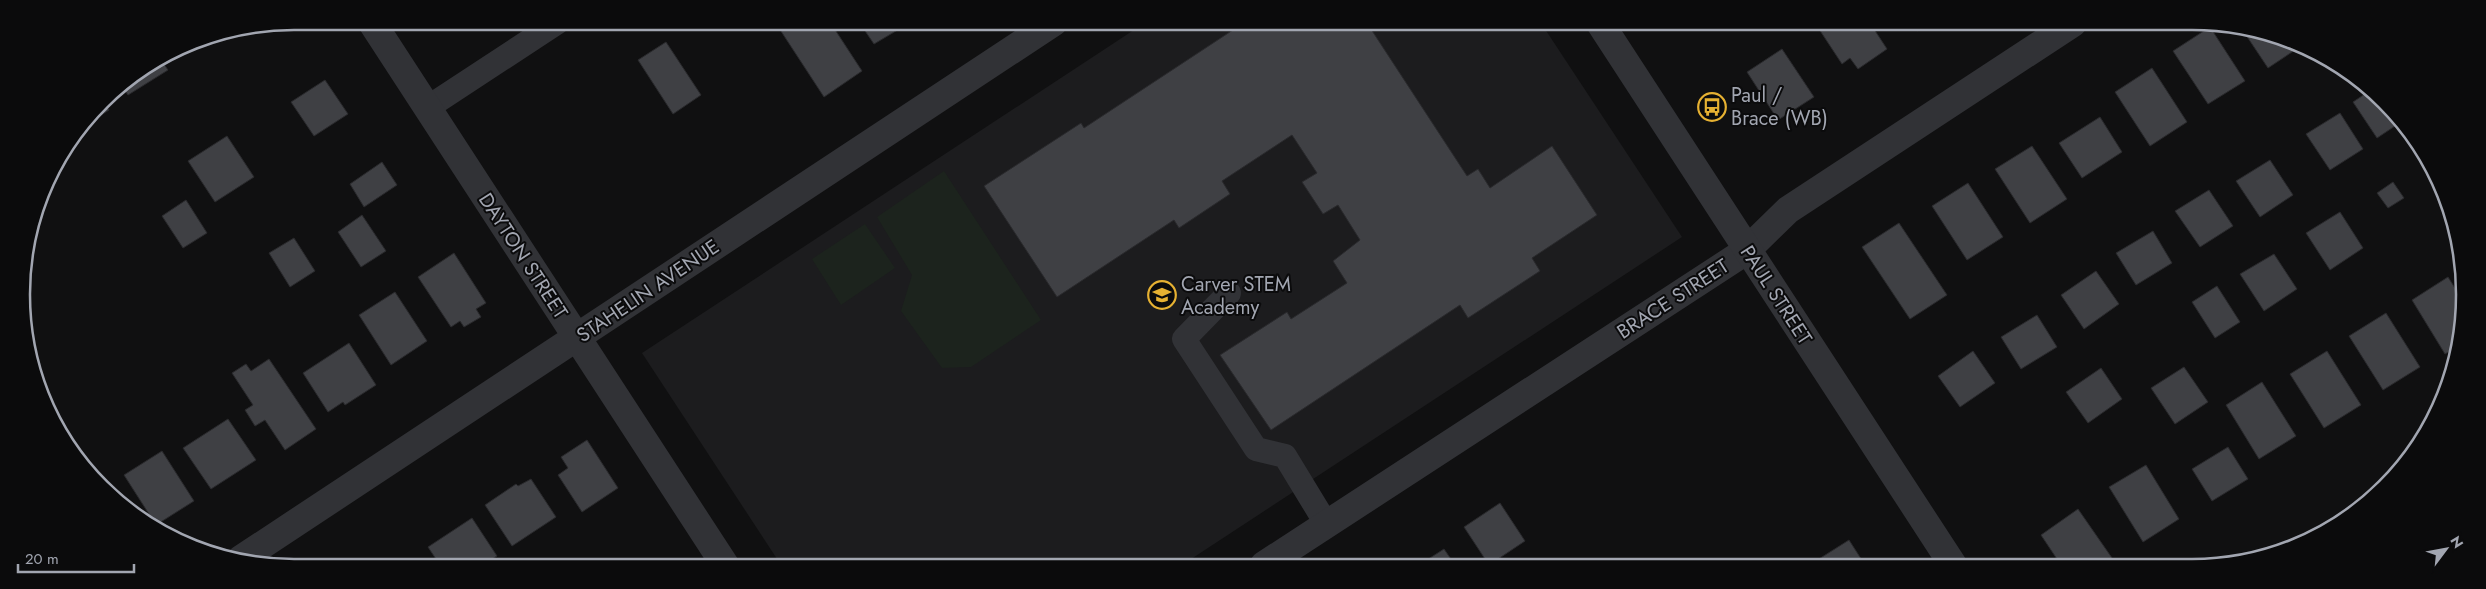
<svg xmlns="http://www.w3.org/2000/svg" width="2486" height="589" viewBox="0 0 2486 589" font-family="Jost,sans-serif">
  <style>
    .built { fill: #1c1c1e }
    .green { fill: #1c231d }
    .building { fill: #3f4044; stroke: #2a2a2d }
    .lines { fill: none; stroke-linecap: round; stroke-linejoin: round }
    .service { stroke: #313236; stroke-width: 24 }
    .minor { stroke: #313236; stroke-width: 28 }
    .tertiary { stroke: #313236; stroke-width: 28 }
    .labels { text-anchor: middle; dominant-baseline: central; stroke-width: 4; stroke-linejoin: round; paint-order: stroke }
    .poi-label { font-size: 20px; fill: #a2a6b1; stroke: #0b0b0c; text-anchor: start }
    .street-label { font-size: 20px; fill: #a2a6b1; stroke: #0b0b0c }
    .rim { fill: none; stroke: #a2a6b1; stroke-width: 2.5 }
  </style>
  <rect width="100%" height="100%" fill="#101011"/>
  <path class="built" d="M1146,22l395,1 141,214 -500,328h-401l-139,-212z"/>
  <path class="green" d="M944,171l97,149 -70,47 -29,1 -41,-57 11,-36 -35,-58z
    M865,224l30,44 -54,37 -29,-46z"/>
  <path class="building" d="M775,22h55l32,49 -38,26z
    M859,22h52l-37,22z
    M1245,22l122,1 100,153 11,-7 12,19 62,-42 45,69 -65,43 8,13 -72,47 -8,-13 -189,125 -51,-75 67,-43 4,7 56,-36 -14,-22 27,-21 -22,-35 -15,9 -21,-32 15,-9 -25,-38 -70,46 8,13 -51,34 -5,-8 -117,77 -73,-111 97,-63 3,5z
    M1815,23h55l17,26 -29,20 -8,-11 -8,6z
    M1913,23h16l-12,8z
    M2210,27l35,54 -37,23 -35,-53z
    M2242,29l56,19 -30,20z
    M666,42l35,53 -28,19 -35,-54z
    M1782,49l32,48 -36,23 -31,-48z
    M161,60l7,10 -40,25 -7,-10z
    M2152,68l35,54 -37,24 -35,-54z
    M325,80l23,34 -34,22 -23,-34z
    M2368,92l33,30 -24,16 -24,-36z
    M104,102l5,8 -22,14z
    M2340,113l23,36 -33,21 -24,-36z
    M2100,117l22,35 -40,26 -23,-35z
    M227,136l27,41 -39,25 -27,-41z
    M2032,146l35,53 -37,24 -35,-54z
    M2270,160l23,35 -33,22 -24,-36z
    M382,162l15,23 -33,22 -14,-23z
    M2393,182l11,16 -16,10 -11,-15z
    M1968,183l35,54 -36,23 -35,-54z
    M2209,190l24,36 -33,21 -25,-36z
    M186,200l21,33 -24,15 -21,-32z
    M2340,212l23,36 -33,22 -24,-37z
    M362,215l24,36 -25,16 -23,-35z
    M1899,223l48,72 -37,24 -48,-72z
    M2153,231l19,32 -36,22 -20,-32z
    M294,238l21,33 -25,16 -21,-34z
    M454,253l32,50 -10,6 5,8 -17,10 -4,-6 -9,6 -33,-50z
    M2274,254l23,35 -33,22 -24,-37z
    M2096,271l23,33 -35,25 -23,-34z
    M2448,277l12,19 2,34 -5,17 -12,7 -33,-54z
    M2217,286l23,36 -25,16 -23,-36z
    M395,292l32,49 -36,24 -32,-50z
    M2386,313l34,54 -37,23 -34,-54z
    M2037,315l20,32 -36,22 -20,-32z
    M349,343l27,42 -31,20 -2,-3 -15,10 -25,-39z
    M1973,351l22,32 -35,24 -22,-31z
    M2327,351l34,54 -37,23 -34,-54z
    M269,359l47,70 -31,21 -20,-30 -10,6 -10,-16 8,-5 -21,-32 14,-9 5,7z
    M2184,367l24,35 -33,22 -24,-36z
    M2101,368l21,31 -34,24 -22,-31z
    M2262,382l34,54 -37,23 -33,-54z
    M228,419l28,41 -45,29 -28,-41z
    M587,440l31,48 -36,24 -24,-37 10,-7 -7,-11z
    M2228,447l20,32 -36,22 -20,-32z
    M162,451l32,50 -38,24 -32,-50z
    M2146,465l33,54 -36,23 -34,-55z
    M531,479l25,38 -44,29 -27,-41 31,-21 2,2z
    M1500,503l25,38 -36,24 -25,-38z
    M2078,509l34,49 -12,7h-39l-20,-30z
    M472,518l25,38 -14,9h-43l-12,-18z
    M1849,540l16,25h-53l-1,-1z
    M1444,549l11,16h-36z"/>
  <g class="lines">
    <path class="service" d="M427,108l131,-86
      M1229,293l-45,46 72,110 29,7 42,69"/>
    <path class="minor" d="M371,21l354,544
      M241,559l813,-537
      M1264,565l482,-314 42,-41 285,-187"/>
    <path class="tertiary" d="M1600,23l353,542"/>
  </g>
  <defs>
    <symbol id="bus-ring" viewBox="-11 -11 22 22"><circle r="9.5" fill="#0b0b0c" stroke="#e6b132" stroke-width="1.5"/><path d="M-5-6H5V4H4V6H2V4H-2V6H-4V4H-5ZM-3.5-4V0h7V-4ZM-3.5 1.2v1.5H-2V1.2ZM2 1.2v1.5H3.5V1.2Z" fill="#e6b132"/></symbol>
    <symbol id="school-ring" viewBox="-11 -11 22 22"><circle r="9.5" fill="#0b0b0c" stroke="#e6b132" stroke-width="1.5"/><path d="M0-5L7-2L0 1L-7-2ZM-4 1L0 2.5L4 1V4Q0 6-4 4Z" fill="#e6b132"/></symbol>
  </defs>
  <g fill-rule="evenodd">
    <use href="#bus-ring" x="1696" y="91" width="32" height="32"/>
    <use href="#school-ring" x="1146" y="279" width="32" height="32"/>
  </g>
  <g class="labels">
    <g class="poi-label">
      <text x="1731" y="95">Paul /<tspan x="1731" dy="23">Brace (WB)</tspan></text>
      <text x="1181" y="284">Carver STEM<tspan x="1181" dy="23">Academy</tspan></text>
    </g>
    <g class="street-label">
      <text transform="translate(523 256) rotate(57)">DAYTON STREET</text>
      <text transform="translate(648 291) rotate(-34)">STAHELIN AVENUE</text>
      <text transform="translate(1776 295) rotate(57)">PAUL STREET</text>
      <text transform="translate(1673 299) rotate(-33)">BRACE STREET</text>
    </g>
  </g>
  <path d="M0 0H2486V589H0ZM294 30H2192A264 264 0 0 1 2456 294V295A264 264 0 0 1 2192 559H294A264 264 0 0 1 30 295V294A264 264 0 0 1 294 30Z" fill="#0b0b0c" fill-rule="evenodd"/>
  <path class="rim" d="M294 30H2192A264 264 0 0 1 2456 294V295A264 264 0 0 1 2192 559H294A264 264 0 0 1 30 295V294A264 264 0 0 1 294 30Z"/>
  <g transform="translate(2446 549) rotate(58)" stroke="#0b0b0c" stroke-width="4" paint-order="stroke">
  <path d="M0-4L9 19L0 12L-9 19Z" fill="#a2a6b1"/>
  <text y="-8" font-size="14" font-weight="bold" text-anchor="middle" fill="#a2a6b1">N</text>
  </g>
  <path d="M18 564v8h116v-8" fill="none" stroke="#a2a6b1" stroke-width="2.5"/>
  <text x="25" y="564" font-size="15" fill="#a2a6b1" stroke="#0b0b0c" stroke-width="4" paint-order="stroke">20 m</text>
</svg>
